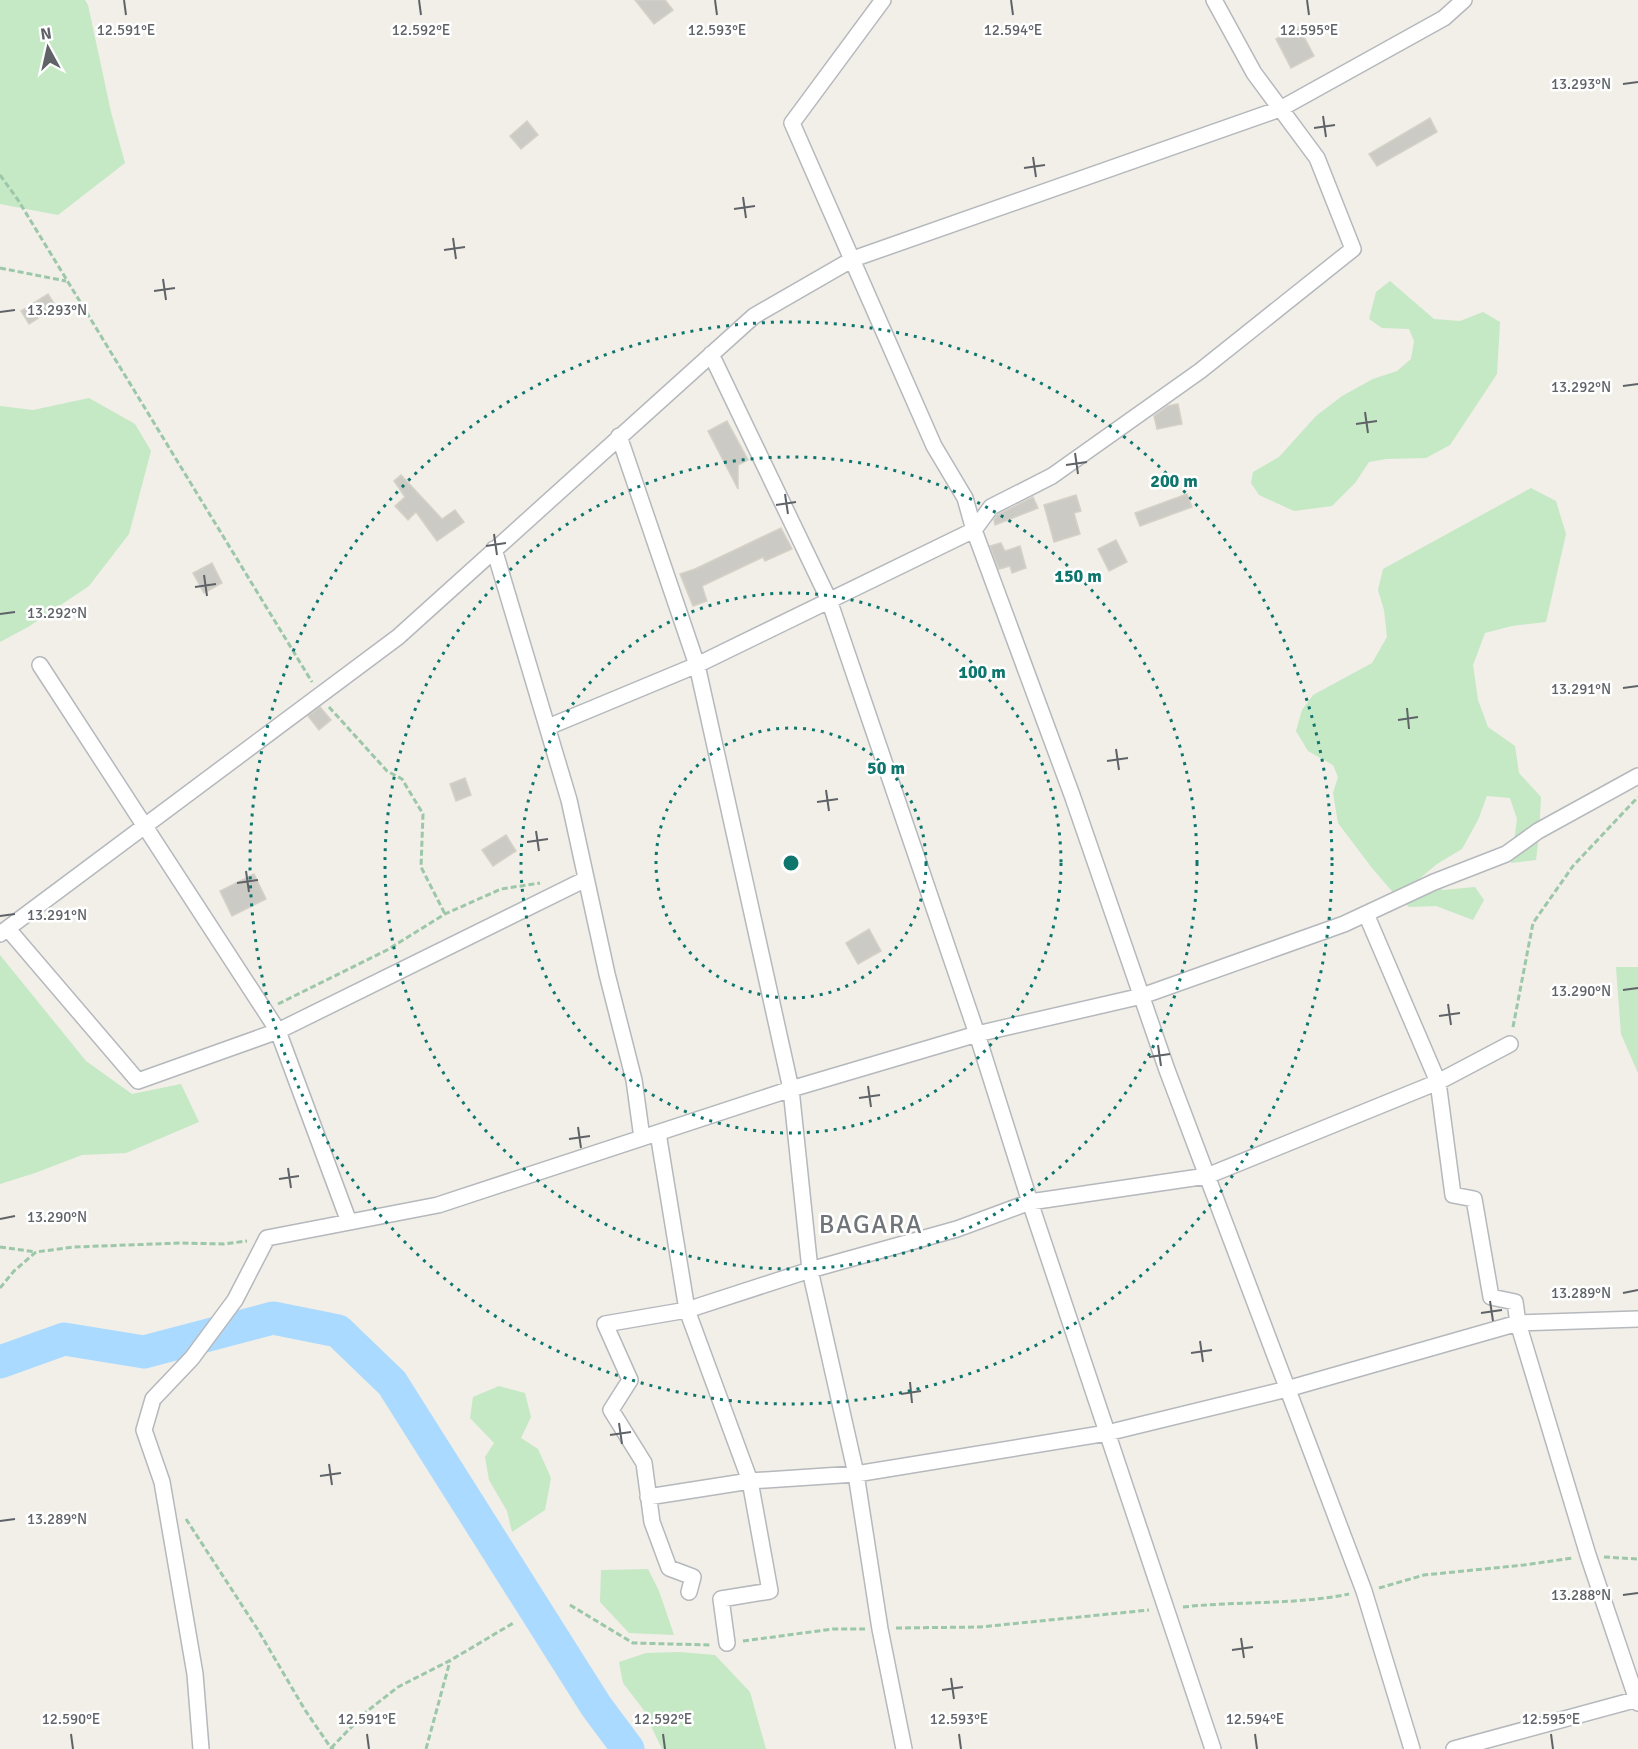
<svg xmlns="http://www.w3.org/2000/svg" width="1638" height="1749" viewBox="0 0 1638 1749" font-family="Signika,sans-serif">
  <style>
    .green { fill: #c5e8c5 }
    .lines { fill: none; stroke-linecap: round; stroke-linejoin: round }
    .river { stroke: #aadaff; stroke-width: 33 }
    .building { fill: #cccac5; stroke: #d6d1c6; stroke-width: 1.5 }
    .street-casing { stroke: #b5b8bc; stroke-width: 18 }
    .path { stroke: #9cc7a9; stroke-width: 3; stroke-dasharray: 6 3; stroke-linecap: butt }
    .street { stroke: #fff; stroke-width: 15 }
    .ticks { fill: none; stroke: #5f6368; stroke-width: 2 }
    .ring { fill: none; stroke: #0f766e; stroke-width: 3; stroke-dasharray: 3 6 }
    .labels { text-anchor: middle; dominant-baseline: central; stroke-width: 5; stroke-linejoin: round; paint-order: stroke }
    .quarter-label { font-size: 26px; letter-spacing: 1.5px; fill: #70757a; stroke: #fff }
    .ticks-label { font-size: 15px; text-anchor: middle; fill: #5f6368; stroke: #fff; stroke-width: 5; stroke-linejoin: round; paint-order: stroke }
    .centre { fill: #0f766e; stroke: #fff; stroke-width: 3 }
    .ring-label { font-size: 18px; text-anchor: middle; font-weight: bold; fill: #0f766e; stroke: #fff; stroke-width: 5; stroke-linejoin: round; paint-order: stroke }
  </style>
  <rect width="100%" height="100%" fill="#f1efe8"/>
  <path class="green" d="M0,0h85l3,5 23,107 14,51 -67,52 -58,-11z
    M1390,281l44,38 26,2 23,-9 17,10 -3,52 -47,71 -24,13 -40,1 -17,3 -14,21 -23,23 -38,5 -35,-16 -8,-12 2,-11 26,-15 37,-41 26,-20 31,-17 24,-8 14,-12 3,-18 -5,-12 -27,-1 -13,-9 7,-27z
    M89,398l46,26 16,27 -22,83 -40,52 -61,41 -28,15v-236l33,4z
    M1531,488l25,13 10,33 -20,88 -34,4 -27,7 -12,32 5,35 10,27 27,19 4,27 22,24 -2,38 -3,25 -25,3 6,-44 -7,-21 -23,-2 -9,24 -16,29 -25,15 -18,15 24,11 32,-3 9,13 -11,20 -37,-14 -27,1 -19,-18 -18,-21 -34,-45 -5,-30 5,-16 -5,-12 -25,-14 -12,-20 6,-21 11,-15 59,-32 15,-26 -3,-27 -6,-20 5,-21z
    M0,955l86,106 46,33 49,-10 18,38 -73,31 -44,2 -47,18 -35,11z
    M1616,967h22v106l-17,-39z
    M499,1386l26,7 6,24 -10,21 17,11 13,29 -6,32 -33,22 -5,-21 -18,-31 -4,-23 9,-14 -24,-25 3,-21z
    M648,1569l11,22 15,44 -45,-2 -29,-31 1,-32z
    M679,1652l36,3 35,37 16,57h-104l-19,-40 -20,-26 -4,-21 27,-9z"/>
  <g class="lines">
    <path class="river" d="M0,1362l64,-23 80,13 129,-34 65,13 54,52 204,323 32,43"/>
  </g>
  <path class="building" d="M635,0h30l8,10 -19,14z
    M1299,27l15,29 -23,12 -15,-29z
    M1430,118l7,14 -60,34 -8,-12z
    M527,121l11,14 -17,14 -11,-13z
    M48,294l8,13 -27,17 -8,-13z
    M1178,404l4,20 -25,5 -3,-13 14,-10z
    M727,421l21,39 -10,5v24l-30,-58z
    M401,475l41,44 13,-9 9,12 -27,19 -21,-29 -8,8 -13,-14 10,-9 -11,-16z
    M1187,494l5,13 -52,19 -5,-13z
    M1076,495l5,16 -7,2 6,21 -26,8 -10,-37z
    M1033,497l5,11 -43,17 -1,-5 3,-5z
    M781,528l11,21 -27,12 -2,-4 -61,29 5,15 -14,5 -13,-32 15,-5z
    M1116,540l11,22 -18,9 -11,-22z
    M1001,543l4,8 15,-5 6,22 -14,5 -2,-7 -11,3 -9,-23z
    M212,563l10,20 -18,10 -11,-20z
    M320,707l11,13 -12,10 -11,-14z
    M465,778l6,17 -15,6 -6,-17z
    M506,835l10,16 -23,15 -11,-16z
    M254,874l12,25 -34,17 -12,-25z
    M869,929l12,22 -23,13 -12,-21z"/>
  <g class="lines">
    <defs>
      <path id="street" d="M883,0l-91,123 142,323 31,52 9,32 98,265 95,275 197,521 48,158
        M711,354l118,246 148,434 53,168 183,547
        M619,436l78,229 94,424 19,181 46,204 24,155 24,120
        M494,549l75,251 38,174 27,106 8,58
        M40,665l238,366 71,191
        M548,727l149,-62 277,-135 17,-23 61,-31 148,-105 153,-122 -36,-91 -63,-85 -40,-73
        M1366,914l72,168 15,113 21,4 17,98 24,5 3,21 70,232 50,148
        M8,929l130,152 140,-50 308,-152
        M0,934l398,-297 356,-321 99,-57 427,-150 164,-91 20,-18
        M658,1133l29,177 63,171 20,110 -49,8 6,44
        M648,1497l102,-16 106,-7 251,-41 180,-44 231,-66 120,-4
        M689,1592l4,-15 -24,-9 -17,-46 -8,-59 -33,-53 19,-30 -25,-56 82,-14 123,-40 147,-41 73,-27 177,-26 231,-94 72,-38
        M201,1749l-6,-75 -33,-192 -18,-52 9,-31 39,-41 43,-58 32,-62 171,-33 353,-116 186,-55 165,-38 202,-72 90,-42 72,-28 32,-23 100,-55
        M1454,1749l184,-50"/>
    </defs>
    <use href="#street" class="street-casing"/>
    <path class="path" d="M0,175l18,25 294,482
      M0,268l66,13
      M329,707l58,64 15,8 21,35 -2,53 24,47
      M278,1004l109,-54 58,-36 56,-25 39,-6
      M1513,1027l20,-104 40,-57 65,-69
      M0,1247l36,5
      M0,1288l14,-17 22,-19 38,-5 107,-4 43,1 23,-3
      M186,1519l72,111 47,80 26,38 3,1
      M1604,1557l34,2
      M1379,1588l45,-13 100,-10 49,-7
      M570,1605l63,38 77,2
      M1183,1607c55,-6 112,-2 166,-13
      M896,1628l84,-1 169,-17
      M743,1641l90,-12h32
      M331,1748l35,-36 32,-25 53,-27 64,-38
      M426,1749l24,-88"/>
    <use href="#street" class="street"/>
  </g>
  <path class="ticks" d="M124,0l2,15M419,0l2,15M715,0l2,15M1011,0l2,15M1307,0l2,15M1623,84l15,-2M1323,116l3,21M1314,128l21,-3M1033,157l3,20M1024,168l21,-3M743,197l3,21M734,209l21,-3M453,238l3,21M444,250l21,-3M163,279l3,21M154,291l21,-3M0,312l15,-2M1623,386l15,-2M1365,412l3,21M1356,424l21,-3M1075,453l3,21M1066,465l21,-3M785,494l3,20M776,505l20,-3M494,534l3,21M486,546l20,-3M204,575l3,21M195,587l21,-3M0,614l15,-2M1623,688l15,-2M1407,708l2,21M1398,720l20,-3M1116,749l3,21M1107,761l21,-3M826,790l3,21M817,802l21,-3M536,831l3,20M527,842l21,-3M246,871l3,21M237,883l21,-3M0,916l15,-2M1623,990l15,-2M1448,1004l3,21M1439,1016l21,-3M1158,1045l3,21M1149,1057l21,-3M868,1086l3,21M859,1098l21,-3M578,1127l3,21M569,1139l21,-3M288,1168l3,20M279,1179l20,-3M0,1219l15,-3M1623,1293l15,-3M1490,1301l3,20M1481,1313l21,-3M1200,1341l3,21M1191,1353l21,-3M910,1382l2,21M901,1394l20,-3M619,1423l3,21M610,1435l21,-3M329,1464l3,21M320,1476l21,-3M0,1521l15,-2M1623,1595l15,-2M1241,1638l3,20M1232,1650l21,-3M951,1678l3,21M942,1690l21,-3M71,1734l2,15M367,1734l2,15M663,1734l2,15M959,1734l2,15M1255,1734l2,15M1551,1734l2,15"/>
  <g class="ring">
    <circle cx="791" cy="863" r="135"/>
    <circle cx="791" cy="863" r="270"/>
    <circle cx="791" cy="863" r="406"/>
    <circle cx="791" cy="863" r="541"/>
  </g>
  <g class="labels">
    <g class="quarter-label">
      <text x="871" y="1225">BAGARA</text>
    </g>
  </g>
  <g class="ticks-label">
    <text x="126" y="35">12.591°E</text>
    <text x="421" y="35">12.592°E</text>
    <text x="717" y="35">12.593°E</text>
    <text x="1013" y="35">12.594°E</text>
    <text x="1309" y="35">12.595°E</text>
    <text x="1581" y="89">13.293°N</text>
    <text x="57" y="315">13.293°N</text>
    <text x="1581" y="392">13.292°N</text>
    <text x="57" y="618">13.292°N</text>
    <text x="1581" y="694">13.291°N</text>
    <text x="57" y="920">13.291°N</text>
    <text x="1581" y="996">13.290°N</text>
    <text x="57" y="1222">13.290°N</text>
    <text x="1581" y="1298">13.289°N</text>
    <text x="57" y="1524">13.289°N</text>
    <text x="1581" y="1600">13.288°N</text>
    <text x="71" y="1724">12.590°E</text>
    <text x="367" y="1724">12.591°E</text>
    <text x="663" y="1724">12.592°E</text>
    <text x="959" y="1724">12.593°E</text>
    <text x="1255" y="1724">12.594°E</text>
    <text x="1551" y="1724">12.595°E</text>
  </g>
  <circle cx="791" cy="863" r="9" class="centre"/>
  <g class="ring-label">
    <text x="1174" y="487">200 m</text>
    <text x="1078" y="582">150 m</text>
    <text x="982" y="678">100 m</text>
    <text x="886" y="774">50 m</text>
  </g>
  <g transform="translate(48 48) rotate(352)" stroke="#ffffff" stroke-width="4.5" paint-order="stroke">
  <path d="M0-4.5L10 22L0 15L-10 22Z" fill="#5f6368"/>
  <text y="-9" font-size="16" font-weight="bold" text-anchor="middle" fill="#5f6368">N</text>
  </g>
</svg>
